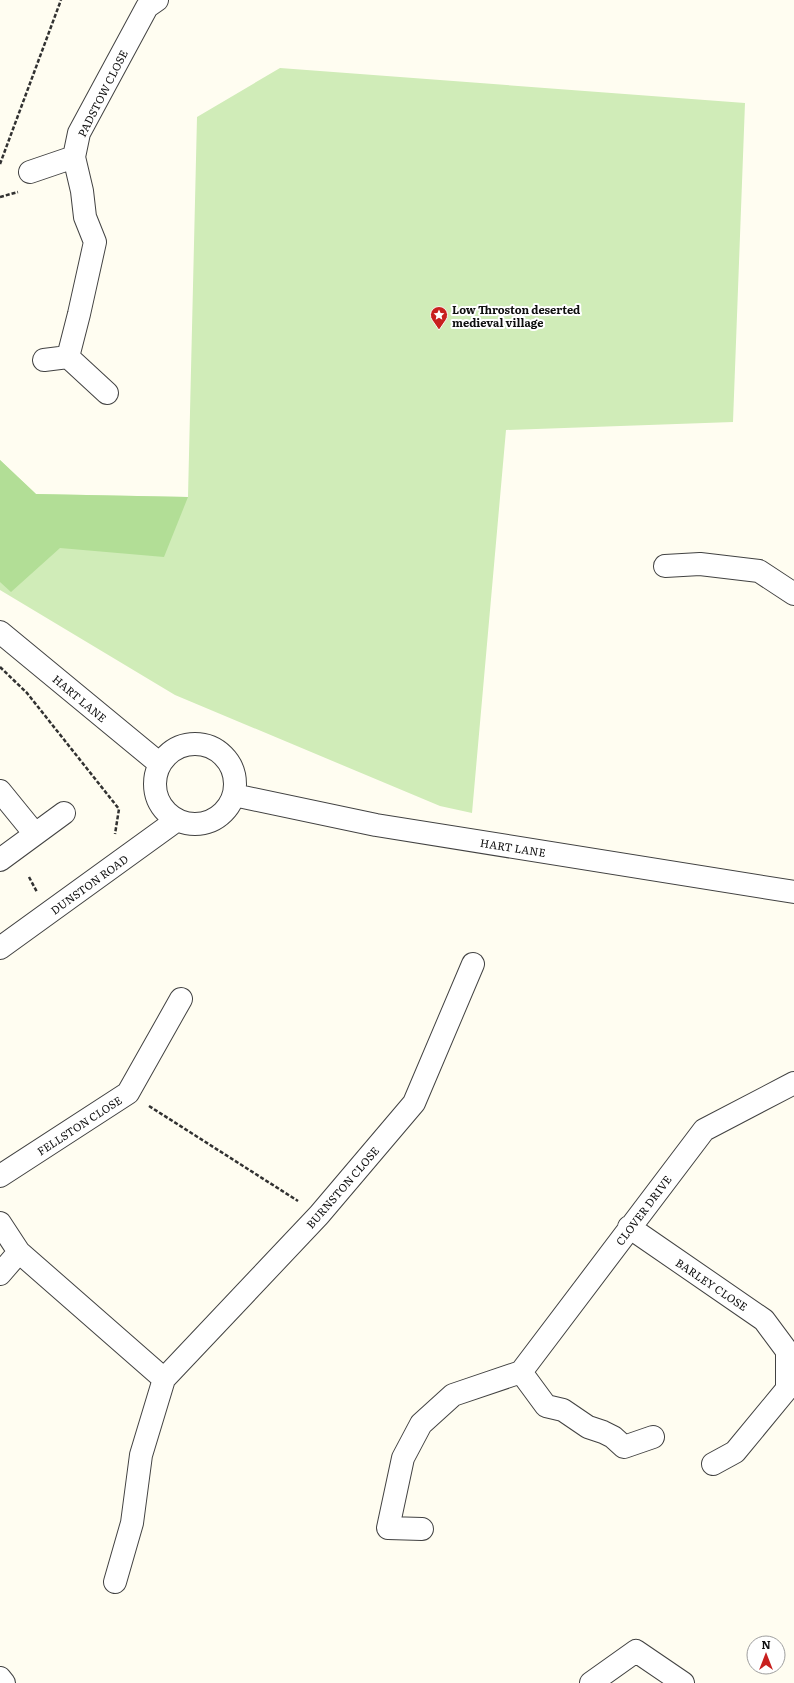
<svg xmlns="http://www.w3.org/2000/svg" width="794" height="1683" viewBox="0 0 794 1683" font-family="Literata,serif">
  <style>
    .green { fill: #d0ecb8 }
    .forest { fill: #b2de96 }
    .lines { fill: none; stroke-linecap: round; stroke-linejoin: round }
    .minor-casing { stroke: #424242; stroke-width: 24 }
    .path { stroke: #313131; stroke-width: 2.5; stroke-dasharray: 4 2; stroke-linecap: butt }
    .minor { stroke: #fff; stroke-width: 22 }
    .labels { text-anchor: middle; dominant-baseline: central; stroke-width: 4; stroke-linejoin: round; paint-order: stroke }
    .street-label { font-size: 11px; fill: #0f0f0f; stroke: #fff }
    .poi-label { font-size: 11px; font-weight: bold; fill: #0f0f0f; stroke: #fff; text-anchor: start }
  </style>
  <rect width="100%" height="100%" fill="#fffdf1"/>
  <path class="green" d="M280,68l465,35 -12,319 -227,8 -34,383 -32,-7 -265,-111 -175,-105v-130l36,34 152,3 9,-380z"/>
  <path class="forest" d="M0,460l36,34 152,3 -24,60 -104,-9 -49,44 -11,-10z"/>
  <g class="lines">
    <defs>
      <path id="minor" d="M30,172l44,-15
        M68,357l11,-43 16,-72 -10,-25 -3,-26 -8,-34 5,-24 68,-126 10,-7
        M44,360l24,-3 39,36
        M665,566l35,-2 59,7 35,23
        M0,632l160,132
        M155 784a40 40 0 1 1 80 0a40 40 0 1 1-80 0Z
        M0,791l35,43
        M234,795l142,30 418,67
        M0,860l64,-47
        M0,948l177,-128
        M0,1176l128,-83 53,-94
        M0,1223l19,29 145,127 155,-164 95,-112 59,-139
        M629,1227l135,93 23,31v38l-52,63 -22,12
        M0,1274l19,-22
        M521,1372l25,34 17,4 25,17 15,5 10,5 11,10 29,-10
        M422,1529l-34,-1 15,-70 18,-34 32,-29 68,-23 183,-242 90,-47
        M115,1582l17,-59 9,-68 23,-76
        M0,1678l4,5
        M591,1683l45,-32 47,32"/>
    </defs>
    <use href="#minor" class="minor-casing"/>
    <path class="path" d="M0,164l61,-164
      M0,197l18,-5
      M0,667l27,26 92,116 -4,25
      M29,877l8,15
      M149,1106l149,95"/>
    <use href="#minor" class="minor"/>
  </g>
  <defs>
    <symbol id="sight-pin" viewBox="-11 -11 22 30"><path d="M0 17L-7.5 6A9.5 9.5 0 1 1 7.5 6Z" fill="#c8201e" stroke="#fff"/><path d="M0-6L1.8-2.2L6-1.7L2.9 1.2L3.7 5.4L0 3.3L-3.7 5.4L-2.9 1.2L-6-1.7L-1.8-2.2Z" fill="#fff"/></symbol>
  </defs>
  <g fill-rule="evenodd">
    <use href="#sight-pin" x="429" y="305" width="20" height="27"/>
  </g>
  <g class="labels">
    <g class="street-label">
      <text transform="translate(102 93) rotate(-63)">PADSTOW CLOSE</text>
      <text transform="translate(80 698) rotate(40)">HART LANE</text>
      <text transform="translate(513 847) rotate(9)">HART LANE</text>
      <text transform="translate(89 884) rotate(-36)">DUNSTON ROAD</text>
      <text transform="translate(79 1125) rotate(-33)">FELLSTON CLOSE</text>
      <text transform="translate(342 1187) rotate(-49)">BURNSTON CLOSE</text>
      <text transform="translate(643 1210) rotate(-53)">CLOVER DRIVE</text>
      <text transform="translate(712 1284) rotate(34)">BARLEY CLOSE</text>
    </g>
    <g class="poi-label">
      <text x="452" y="309">Low Throston deserted<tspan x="452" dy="13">medieval village</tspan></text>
    </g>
  </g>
  <g transform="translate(766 1655)"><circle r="19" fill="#ffffff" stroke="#9f9f9f"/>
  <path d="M0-3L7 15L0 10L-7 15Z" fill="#c8201e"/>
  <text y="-6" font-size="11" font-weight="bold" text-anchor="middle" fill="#0f0f0f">N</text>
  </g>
</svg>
